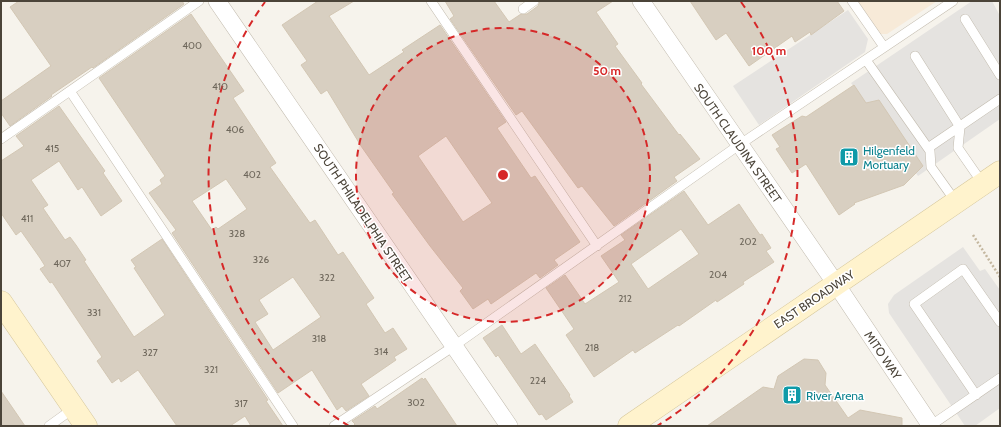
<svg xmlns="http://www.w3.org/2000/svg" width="1001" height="427" viewBox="0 0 1001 427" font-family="Cabin,sans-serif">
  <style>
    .commercial { fill: #f7ead8 }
    .parking { fill: #e5e3e0 }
    .building { fill: #d8cfc1; stroke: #d3c7b4; fill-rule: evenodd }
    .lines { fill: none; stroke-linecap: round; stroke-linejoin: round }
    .lane-casing { stroke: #c2bbae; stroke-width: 10 }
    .street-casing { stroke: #c2bbae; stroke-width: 18 }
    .secondary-casing { stroke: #d6c79b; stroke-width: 23 }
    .path { stroke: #c4b79f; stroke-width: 2.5; stroke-dasharray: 2 2; stroke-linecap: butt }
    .lane { stroke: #fff; stroke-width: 9 }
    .street { stroke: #fff; stroke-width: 17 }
    .secondary { stroke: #fff3cd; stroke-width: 22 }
    .ring { fill: none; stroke: #d62828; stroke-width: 2; stroke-dasharray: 7 5 }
    .labels { text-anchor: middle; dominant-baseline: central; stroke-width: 3; stroke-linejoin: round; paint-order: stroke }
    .number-label { font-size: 10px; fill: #6e675b }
    .street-label { font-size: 12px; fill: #4b4439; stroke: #fff }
    .culture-label { font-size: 12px; fill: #0d838f; stroke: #fff; text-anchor: start }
    .centre { fill: #d62828; stroke: #fff; stroke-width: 2 }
    .ring-label { font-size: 12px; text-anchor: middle; font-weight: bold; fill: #d62828; stroke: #fff; stroke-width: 3; stroke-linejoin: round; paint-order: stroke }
  </style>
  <rect width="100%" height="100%" fill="#f6f3ec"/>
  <path class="commercial" d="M854,1h83l-50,33h-11z"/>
  <path class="parking" d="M972,1h20l8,15v103l-82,57 -67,-93z
    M848,10l20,29 -3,13 -106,73 -26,-39z
    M963,247l17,24 5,-2 15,21v118l-25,18h-10l-76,-113 -1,-9 6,-9z"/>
  <path class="building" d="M19,1h163l2,3 -91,64 -1,-1 -41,28 1,1 -42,30 -9,-13v-12l50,-35 -41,-59z
    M318,1h36l-25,15 40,59 35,-23 -2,-2 38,-25 66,97 -9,6 34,50 4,-2 45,66 -26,18 4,5 -18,13 -4,-5 -45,31 -3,-5 -15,10 -13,-18 3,-3 -33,-42 -38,-52 2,-1 -33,-47 -34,-56 -6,4 -20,-29 6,-4 -25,-36zM446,136l46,67 -29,19 -45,-66z
    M445,1h49l15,21 12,-8h6l11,-8 2,-5h73l-17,11 22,32 -3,2 27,37 -1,1 38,51 1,-1 20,25 -26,18 3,4 -63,45 -32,-40 -4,2 -56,-77 -6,4 -66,-96 4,-3z
    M690,1h147l7,10 -33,24 -1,-3 -15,10 -3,-6 -43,30 -23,-33 -10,7z
    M191,14l53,77 -11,7 43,65 -6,4 40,56 5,-3 23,35 5,-3 31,46 -8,6 19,29 8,-5 14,21 -13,8 2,3 -35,24 8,12 -23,15 -4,-5 -5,4 -25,-40 -34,23 -106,-160 4,-3 -27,-37 13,-9 -2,-4 5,-4 -66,-98zM226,179l21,30 -29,20 -2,-2 -4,3 -20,-29zM293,277l28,40 -48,33 -18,-28 13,-8 -9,-14z
    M854,85l12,18 13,-3 44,66 -19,19 -50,18 1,1 -16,11 -33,-51 -14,9 -16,-24 4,-2 -8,-12 30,-19 4,1z
    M59,106l46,65 -2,2 19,28 -21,15 -19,-29 -4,3 -19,-29 -28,19 17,25 -5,3 22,32 5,-3 6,8 10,15 -2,1 50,76 31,-22 -31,-47 2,-1 -5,-7 31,-21 106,161 -2,1 17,25h-32l-6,-10 -15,10h-53l-39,-56 -17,12 -2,-4 -7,5 -15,-22 5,-4 -50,-75 -2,1 -10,-14 5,-3 -5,-8 -19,-27 -5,4 -15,-22v-52l23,-15 -8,-10z
    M684,191l24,34 31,-21 21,31 2,-1 9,14 -5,3 8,11 -31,20 1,2 -27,18 -1,-2 -37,26 -1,-1 -43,28 -2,-3 -39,27 -28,-42 8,-6 -28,-41 19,-13 20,29 34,-22 -18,-26 24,-16 -4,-5zM681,229l18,25 -51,35 -17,-25z
    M502,325l19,29 14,-10 35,51 -1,1 4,6 -27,18 -4,-6 -3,1 -41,-60 -2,2 -13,-19z
    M804,359l14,1 8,13 -1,12 23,33 12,-8 42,8v8h-195l56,-39 11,2 4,-13z
    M422,378l2,2 1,-2 32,48h-104l2,-2 -3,-3 23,-15 2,3z
    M1,391l24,35h-24z"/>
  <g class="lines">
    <defs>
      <path id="lane" d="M431,1l166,245
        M852,1l32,46
        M523,9l11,-8
        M965,19l35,56
        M915,56l45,71 -2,21 25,36
        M866,60l64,91 1,16 25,35
        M70,91l223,335
        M1,139l198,-138
        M928,148l72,-49
        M976,395l-62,-91 49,-35 37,53
        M49,426l25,-18
        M334,426l120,-80 285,-201 214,-144
        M930,426l70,-48"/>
      <path id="street" d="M217,1l292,425
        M641,1l195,283 95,142"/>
      <path id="secondary" d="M1,302l85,124
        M629,426l371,-254"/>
    </defs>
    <use href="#lane" class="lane-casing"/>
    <use href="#street" class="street-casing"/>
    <use href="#secondary" class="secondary-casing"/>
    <path class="path" d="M973,235l27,42"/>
    <use href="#lane" class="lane"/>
    <use href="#street" class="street"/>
    <use href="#secondary" class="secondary"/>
  </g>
  <circle cx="503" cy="175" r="147" fill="#d62828" fill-opacity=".12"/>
  <g class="ring">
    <circle cx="503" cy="175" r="147"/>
    <path d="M349 426A294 294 0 0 1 265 2M741 2A294 294 0 0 1 657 426"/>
  </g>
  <defs>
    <symbol id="building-square" viewBox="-11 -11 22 22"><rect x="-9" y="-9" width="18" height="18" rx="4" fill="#0f9aa8" stroke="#fff"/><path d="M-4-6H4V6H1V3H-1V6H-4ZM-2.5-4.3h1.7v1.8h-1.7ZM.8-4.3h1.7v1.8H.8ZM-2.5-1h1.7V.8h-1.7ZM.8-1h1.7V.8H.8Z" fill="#fff"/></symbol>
  </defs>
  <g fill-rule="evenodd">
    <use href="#building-square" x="838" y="146" width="22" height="22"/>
    <use href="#building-square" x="781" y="384" width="22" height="22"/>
  </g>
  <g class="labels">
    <g class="number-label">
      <text x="192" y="45">400</text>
      <text x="220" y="86">410</text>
      <text x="235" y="129">406</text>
      <text x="52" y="148">415</text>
      <text x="252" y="174">402</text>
      <text x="27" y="218">411</text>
      <text x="237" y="233">328</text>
      <text x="748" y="241">202</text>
      <text x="261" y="259">326</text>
      <text x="62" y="263">407</text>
      <text x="718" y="274">204</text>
      <text x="327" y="277">322</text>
      <text x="625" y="298">212</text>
      <text x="94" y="312">331</text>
      <text x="319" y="338">318</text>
      <text x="592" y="347">218</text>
      <text x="381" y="351">314</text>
      <text x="150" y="352">327</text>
      <text x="211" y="369">321</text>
      <text x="538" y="380">224</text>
      <text x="416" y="402">302</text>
      <text x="241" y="403">317</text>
    </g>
    <g class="street-label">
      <text transform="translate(738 143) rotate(55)">SOUTH CLAUDINA STREET</text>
      <text transform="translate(363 213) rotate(56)">SOUTH PHILADELPHIA STREET</text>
      <text transform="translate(814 299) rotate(-34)">EAST BROADWAY</text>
      <text transform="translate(883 355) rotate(56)">MITO WAY</text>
    </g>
    <g class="culture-label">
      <text x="863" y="150">Hilgenfeld<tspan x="863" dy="14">Mortuary</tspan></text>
      <text x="806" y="395">River Arena</text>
    </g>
  </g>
  <circle cx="503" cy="175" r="6" class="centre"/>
  <g class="ring-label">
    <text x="769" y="55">100 m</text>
    <text x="607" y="75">50 m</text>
  </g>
  <rect width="1001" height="427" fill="none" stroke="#4b4439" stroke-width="4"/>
</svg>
